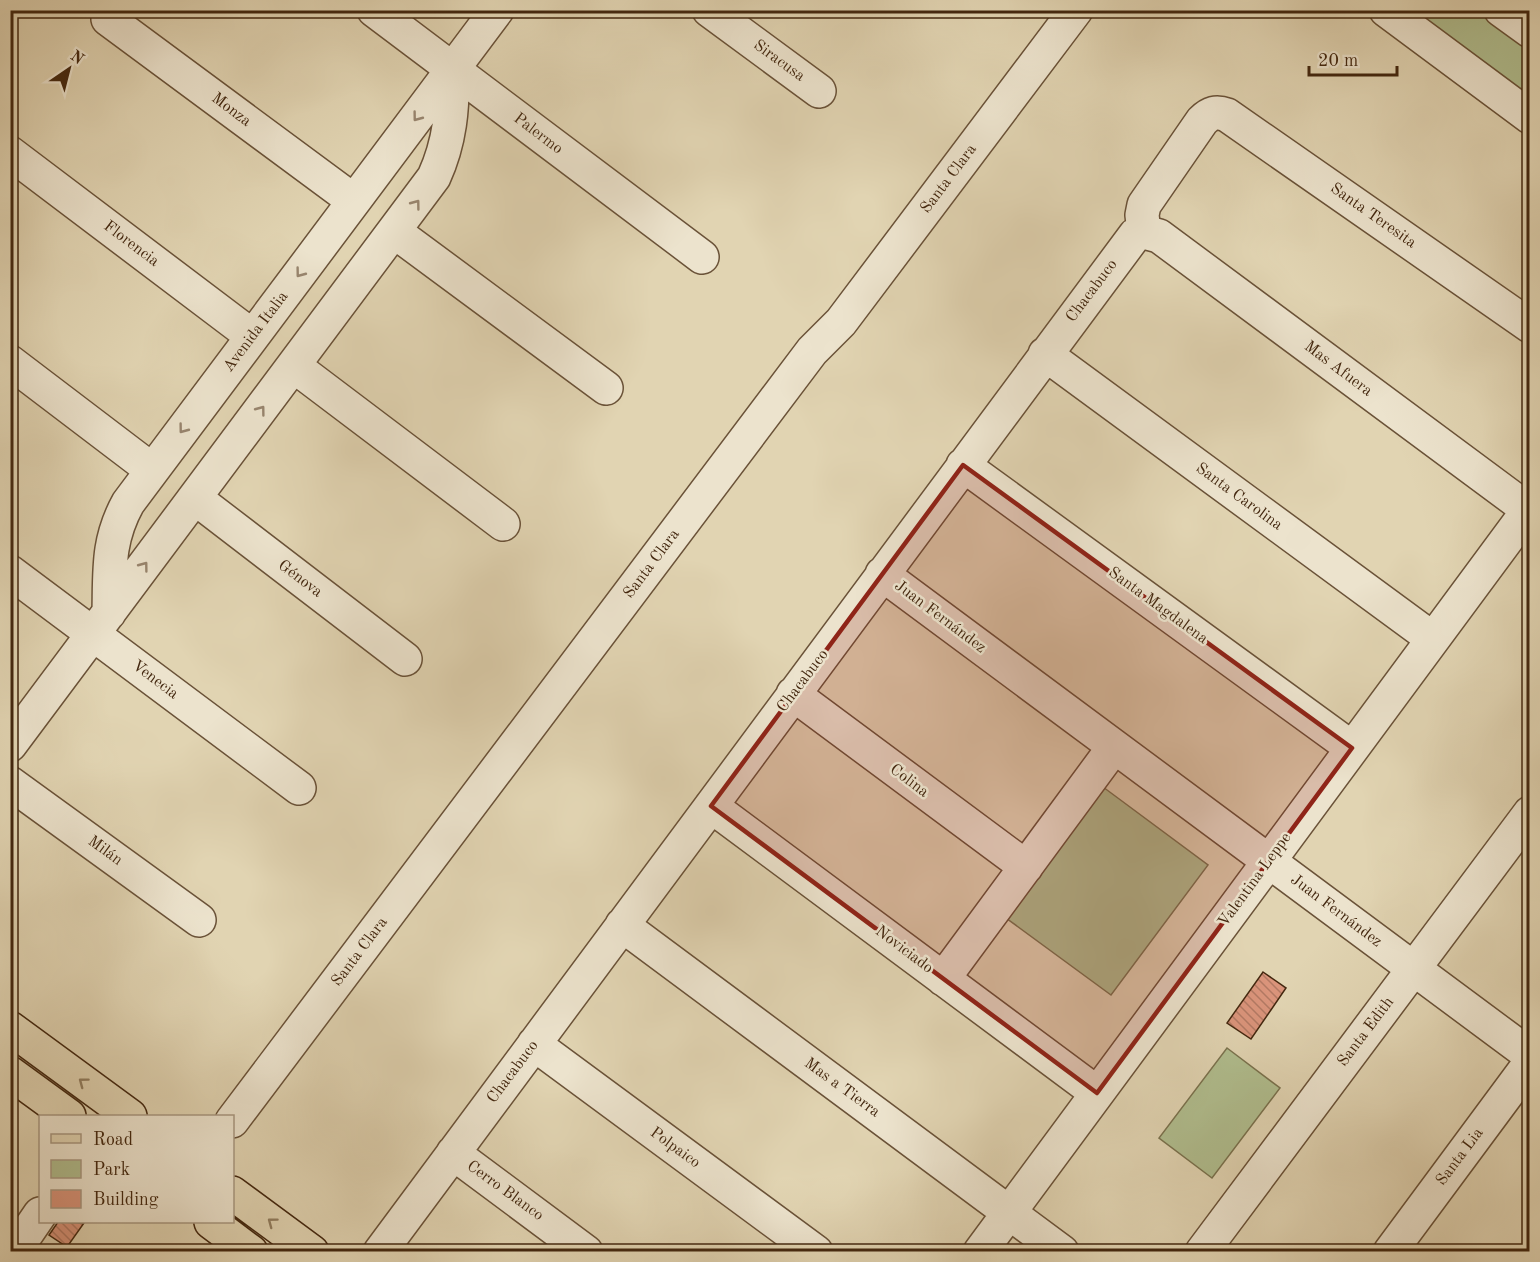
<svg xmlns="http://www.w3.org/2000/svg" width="1540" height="1262" viewBox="0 0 1540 1262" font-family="'Old Standard TT',serif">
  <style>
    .green { fill: #b0bd8e; stroke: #7a724e; stroke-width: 1.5 }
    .building { fill: url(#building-back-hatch); stroke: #43270f; stroke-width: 1.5 }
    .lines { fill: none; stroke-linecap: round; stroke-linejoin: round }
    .minor-casing { stroke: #6a5238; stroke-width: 36 }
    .major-casing { stroke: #43270f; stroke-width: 36 }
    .minor { stroke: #ece3cd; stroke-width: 33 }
    .major { stroke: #e1d4b2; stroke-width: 33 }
    .oneway { stroke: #98856e }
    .oneway2 { stroke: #927e60 }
    .marked { fill: #8f2418; fill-opacity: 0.2; stroke: #8f2418; stroke-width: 4.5; stroke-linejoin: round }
    .labels { text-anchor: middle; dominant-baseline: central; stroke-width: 5; stroke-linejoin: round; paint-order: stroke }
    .street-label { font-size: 16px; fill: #43270f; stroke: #ece3cd }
  </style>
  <defs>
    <pattern id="building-back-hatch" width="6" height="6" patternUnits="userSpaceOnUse" patternTransform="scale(1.5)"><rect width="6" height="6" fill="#da947b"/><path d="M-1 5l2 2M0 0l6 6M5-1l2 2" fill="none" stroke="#b27963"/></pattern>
  </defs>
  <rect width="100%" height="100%" fill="#e1d4b2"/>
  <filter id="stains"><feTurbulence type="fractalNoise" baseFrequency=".00333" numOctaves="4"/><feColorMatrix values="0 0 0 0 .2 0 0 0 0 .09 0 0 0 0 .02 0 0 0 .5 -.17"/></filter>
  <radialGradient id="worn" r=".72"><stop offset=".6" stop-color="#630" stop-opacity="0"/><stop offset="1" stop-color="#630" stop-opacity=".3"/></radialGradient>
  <path class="green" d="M1415,11h68l46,34v52z
    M1103,787l105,78 -97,130 -105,-77z
    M1227,1048l53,40 -68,90 -53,-40z"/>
  <path class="building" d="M1263,972l23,16 -35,51 -24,-16z
    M58,1222l26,1 -17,24 -18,-12z"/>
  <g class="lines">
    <defs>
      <path id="minor" d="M374,10l328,247
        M709,10l110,81
        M1386,10l144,107
        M1501,10l29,21
        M108,19l246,182
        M10,153l242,183
        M395,232l211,156
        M1144,232l-2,-17 2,-10 58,-84c8,-8 14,-10 25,-6l303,211
        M1045,354l388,285
        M10,362l142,108
        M294,366l209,158
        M963,465l389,283
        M195,498l210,161
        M10,572l289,216
        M882,574l648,481
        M109,613c1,-42 -2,-72 19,-110l369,-493
        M793,694l233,173
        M10,745l424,-568c16,-35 19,-69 18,-107
        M10,783l189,137
        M711,806l386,287
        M622,925l440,327
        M943,979l171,-232
        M534,1044l282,208
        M232,1121l580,-770 29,-29 235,-312
        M453,1153l133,99
        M14,1252l26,-38
        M380,1252l755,-1017 9,-3 15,4 371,275
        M980,1252l550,-744
        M1202,1252l328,-439
        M1390,1252l140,-189"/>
      <path id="major" d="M10,1028l120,88
        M10,1073l59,43
        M232,1193l80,59
        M211,1222l40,30"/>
    </defs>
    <use href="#minor" class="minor-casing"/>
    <use href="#major" class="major-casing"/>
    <use href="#minor" class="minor"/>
    <use href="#major" class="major"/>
  </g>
  <defs><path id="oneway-chevron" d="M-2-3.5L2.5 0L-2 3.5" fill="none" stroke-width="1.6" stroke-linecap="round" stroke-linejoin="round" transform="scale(1.5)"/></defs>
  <g class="oneway">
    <use href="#oneway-chevron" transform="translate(417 117) rotate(127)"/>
    <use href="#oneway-chevron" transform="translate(416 204) rotate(-53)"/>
    <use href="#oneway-chevron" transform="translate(300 273) rotate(127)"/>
    <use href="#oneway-chevron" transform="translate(261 410) rotate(-53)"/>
    <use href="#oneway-chevron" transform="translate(183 429) rotate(127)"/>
    <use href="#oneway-chevron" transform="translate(144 566) rotate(-53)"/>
  </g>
  <g class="oneway2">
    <use href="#oneway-chevron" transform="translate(83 1082) rotate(-143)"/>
    <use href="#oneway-chevron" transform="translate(272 1222) rotate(-143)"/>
  </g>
  <path class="marked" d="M963,465l389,283 -255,345 -386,-287z"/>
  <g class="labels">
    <g class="street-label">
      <text transform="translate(779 61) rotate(36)">Siracusa</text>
      <text transform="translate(231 110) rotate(37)">Monza</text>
      <text transform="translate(538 134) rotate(37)">Palermo</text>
      <text transform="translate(949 179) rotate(-53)">Santa Clara</text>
      <text transform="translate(1373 216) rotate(35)">Santa Teresita</text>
      <text transform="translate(131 244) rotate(37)">Florencia</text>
      <text transform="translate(1092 291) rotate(-53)">Chacabuco</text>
      <text transform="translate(256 332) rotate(-53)">Avenida Italia</text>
      <text transform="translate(1338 369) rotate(37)">Mas Afuera</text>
      <text transform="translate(1239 497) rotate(36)">Santa Carolina</text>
      <text transform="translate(652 564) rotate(-53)">Santa Clara</text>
      <text transform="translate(300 579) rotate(37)">Génova</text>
      <text transform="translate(1158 606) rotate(36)">Santa Magdalena</text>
      <text transform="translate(940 617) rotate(37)">Juan Fernández</text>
      <text transform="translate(155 680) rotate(37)">Venecia</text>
      <text transform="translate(803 681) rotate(-53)">Chacabuco</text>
      <text transform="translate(909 781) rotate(37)">Colina</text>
      <text transform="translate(105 851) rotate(36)">Milán</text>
      <text transform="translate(1255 880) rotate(-54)">Valentina Leppe</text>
      <text transform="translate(1336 911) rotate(37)">Juan Fernández</text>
      <text transform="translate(904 950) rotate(37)">Noviciado</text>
      <text transform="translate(360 952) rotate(-53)">Santa Clara</text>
      <text transform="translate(1366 1032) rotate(-53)">Santa Edith</text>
      <text transform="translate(513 1072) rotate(-53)">Chacabuco</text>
      <text transform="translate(842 1088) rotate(36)">Mas a Tierra</text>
      <text transform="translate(675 1148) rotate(36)">Polpaico</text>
      <text transform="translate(1460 1157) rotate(-53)">Santa Lia</text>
      <text transform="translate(505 1191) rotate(36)">Cerro Blanco</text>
    </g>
  </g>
  <rect width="1540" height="1262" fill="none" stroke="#e1d4b2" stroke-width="36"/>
  <rect x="12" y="12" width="1516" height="1238" fill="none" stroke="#43270f" stroke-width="3"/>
  <rect x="18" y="18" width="1504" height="1226" fill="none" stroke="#43270f" stroke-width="1.5"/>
  <rect x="39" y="1115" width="195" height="108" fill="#ece3cd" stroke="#a89881" stroke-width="1.5"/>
  <rect x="51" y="1134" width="30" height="9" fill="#e1d4b2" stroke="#a89881" stroke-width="1.5"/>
  <text x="93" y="1145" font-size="18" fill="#43270f">Road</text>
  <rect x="51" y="1160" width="30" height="18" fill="#b0bd8e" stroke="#a89881" stroke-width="1.5"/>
  <text x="93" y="1175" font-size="18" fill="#43270f">Park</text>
  <rect x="51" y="1190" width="30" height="18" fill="#da947b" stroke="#a89881" stroke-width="1.5"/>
  <text x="93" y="1205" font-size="18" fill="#43270f">Building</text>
  <g transform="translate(69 69) rotate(35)" stroke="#ece3cd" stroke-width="4.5" paint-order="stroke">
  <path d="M0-4.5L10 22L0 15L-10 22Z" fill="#43270f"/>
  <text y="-9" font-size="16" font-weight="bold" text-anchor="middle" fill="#43270f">N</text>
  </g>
  <path d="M1309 66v9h88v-9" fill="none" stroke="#43270f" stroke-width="3"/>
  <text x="1318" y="66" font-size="18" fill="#43270f" stroke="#ece3cd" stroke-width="4.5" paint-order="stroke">20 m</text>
  <rect width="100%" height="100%" filter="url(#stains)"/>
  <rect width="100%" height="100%" fill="url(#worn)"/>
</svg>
